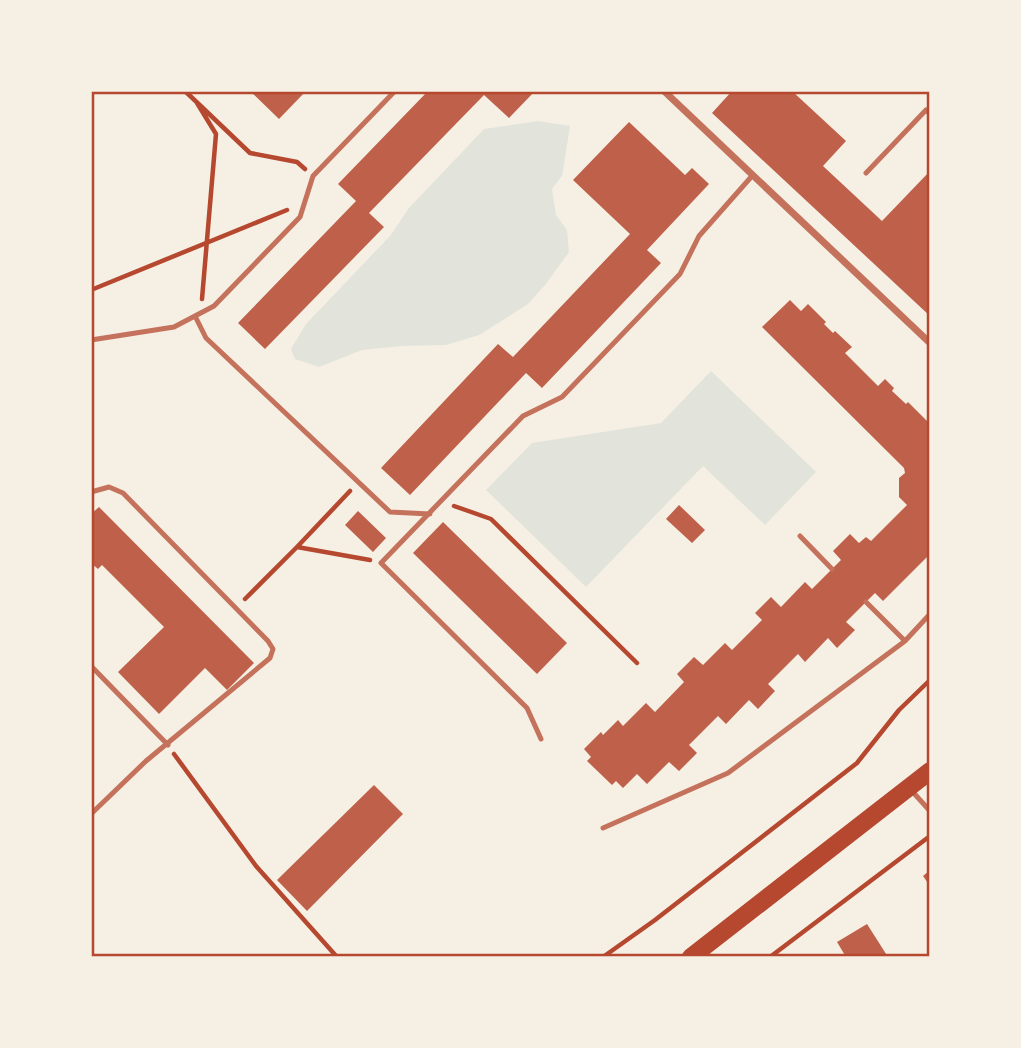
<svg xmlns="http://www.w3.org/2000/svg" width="1021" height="1048" viewBox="0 0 1021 1048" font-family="Raleway,sans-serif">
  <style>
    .green { fill: #e2e4dc }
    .building { fill: #bf614a }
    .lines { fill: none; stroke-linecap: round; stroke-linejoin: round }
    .path { stroke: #b5482f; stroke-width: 4.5 }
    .service { stroke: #c5725c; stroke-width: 5 }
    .minor { stroke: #c5725c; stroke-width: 7 }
    .primary { stroke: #b5482f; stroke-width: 18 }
    .neatline { fill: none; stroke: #b5482f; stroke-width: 2.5 }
  </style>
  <rect width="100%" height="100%" fill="#f6efe4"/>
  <path class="green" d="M538,121l32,5 -8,50 -10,13 4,26 11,15 2,22 -23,32 -18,20 -49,31 -33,10 -44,1 -40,4 -43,17 -24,-8 -4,-10 15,-25 84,-88 19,-28 75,-79z
    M711,371l105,101 -51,53 -62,-59 -117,121 -100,-97 46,-47 129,-20z"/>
  <path class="building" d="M250,91h56l-27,28z
    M428,91h107l-26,27 -25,-23 -115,118 15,14 -119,122 -27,-26 118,-122 -18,-17z
    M732,91h60l54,50 -23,25 59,55 48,-50v145l-218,-203z
    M629,122l56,53 7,-7 17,16 -62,66 14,13 -119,125 -16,-15 -116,122 -29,-27 117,-124 15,13 117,-123 -57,-54z
    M790,300l11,11 7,-7 18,18 -2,2 9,9 2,-2 17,16 -7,6 33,33 7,-7 9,9 -2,3 14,13 2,-2 22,22v130l-47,47 -8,-8 -29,29 9,8 -18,18 -9,-10 -23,24 -7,-8 -30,30 7,7 -17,18 -9,-9 -23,24 -8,-8 -29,29 8,8 -18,18 -10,-9 -22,22 -10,-10 -14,14 -7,-7 -4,4 -25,-24 4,-4 -7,-8 17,-17 2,3 15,-15 5,6 23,-23 9,9 29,-30 -7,-8 17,-17 9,8 22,-22 7,7 30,-30 -7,-7 16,-16 10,10 24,-25 7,7 29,-29 -8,-9 17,-17 9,9 7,-6 5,4 36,-36 -8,-8v-19l6,-5 -1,-5 -142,-141z
    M679,505l26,25 -13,13 -26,-24z
    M99,507l155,156 -27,27 -22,-22 -46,46 -41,-42 46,-45 -62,-62 -4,4 -7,-6v-49z
    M358,511l28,27 -13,14 -28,-27z
    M443,522l124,121 -30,31 -124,-121z
    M374,785l29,29 -96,97 -30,-31z
    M930,870v16l-7,-10z
    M867,924l21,33h-42l-9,-15z"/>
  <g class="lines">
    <path class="path" d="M185,91l65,62 47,9 8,7
      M197,103l19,31 -14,165
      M91,290l196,-80
      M454,506l37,13 146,144
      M297,547l53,-56
      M245,599l52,-52 73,13
      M174,754l82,112 81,91
      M603,957l52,-37 202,-157 42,-53 31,-30
      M770,957l160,-121"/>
    <path class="service" d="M866,173l60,-63 4,4
      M195,316l11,22 184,174 40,2
      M91,340l83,-13 40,-21 86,-89 13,-41 82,-85
      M91,492l18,-5 14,6 145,148 5,8 -3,9 -124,103 -55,53
      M800,536l32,33
      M866,602l39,39
      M91,666l77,79
      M541,739l-14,-31 -146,-145 142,-147 39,-19 118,-123 19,-38 53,-60
      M911,790l19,21
      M603,828l125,-55 177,-132 25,-27"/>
    <path class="minor" d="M664,91l266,252"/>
    <path class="primary" d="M691,957l239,-186"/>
  </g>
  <rect width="1021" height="1048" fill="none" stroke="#f6efe4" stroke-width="186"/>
  <rect x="93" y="93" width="835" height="862" class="neatline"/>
</svg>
